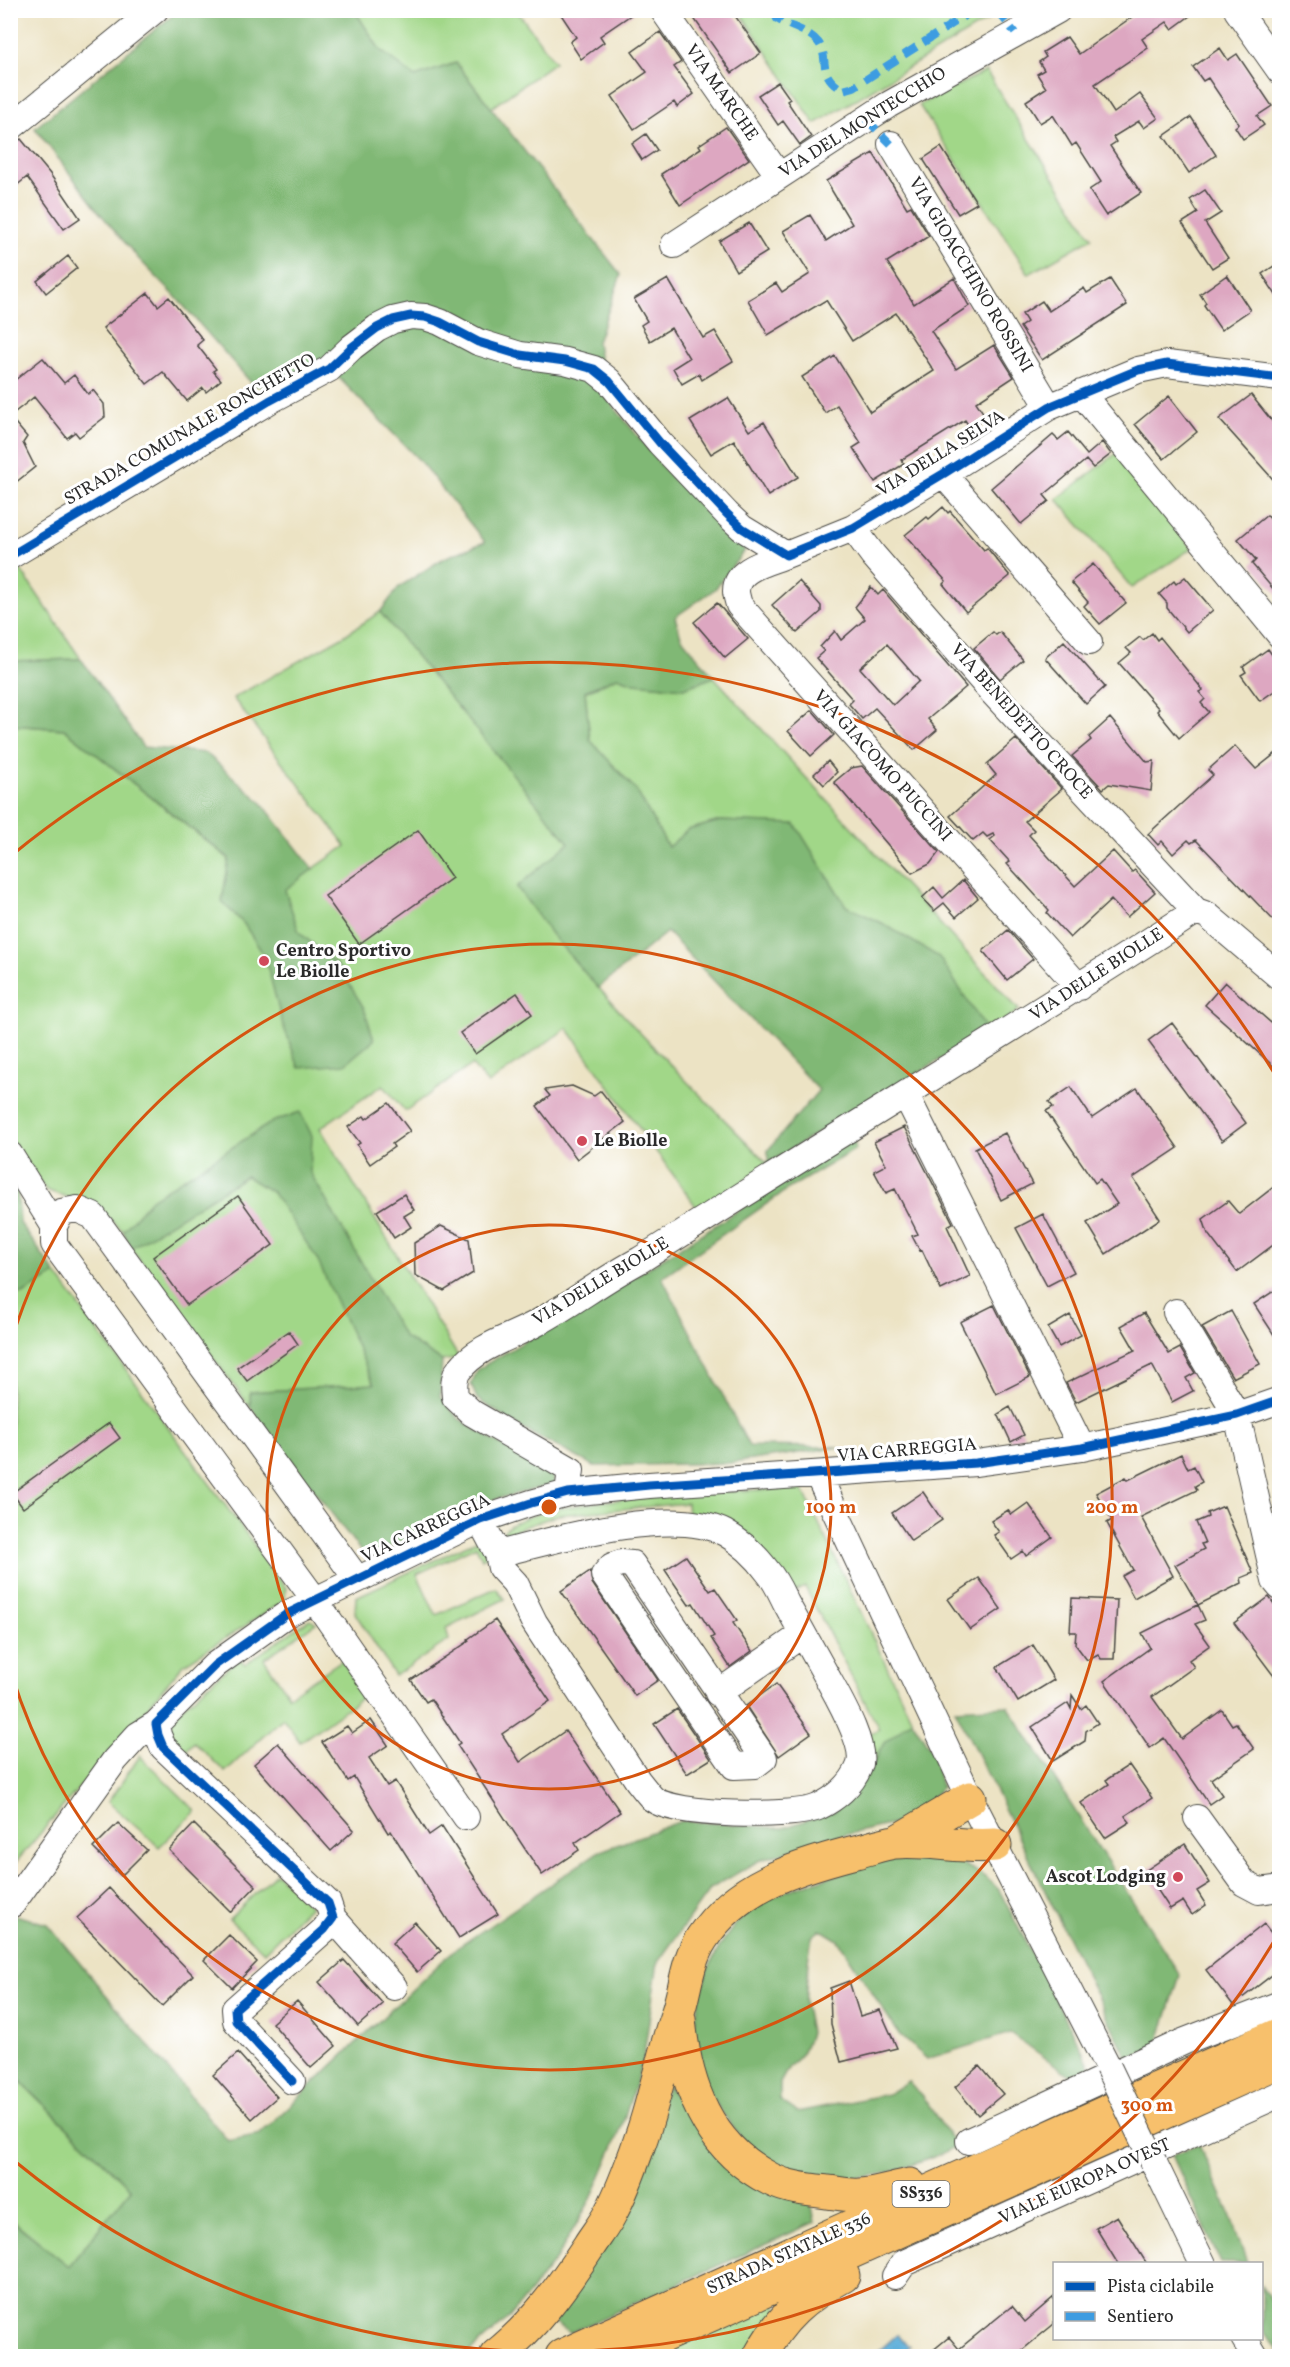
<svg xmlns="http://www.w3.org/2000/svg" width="1290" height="2367" viewBox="0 0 1290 2367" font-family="Vollkorn,serif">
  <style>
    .green { fill: #a1d788; stroke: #66815a; stroke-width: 1.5 }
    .forest { fill: #80b874; stroke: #567250; stroke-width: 1.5 }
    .water { fill: #60b0da; stroke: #466e82; stroke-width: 1.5 }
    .building { fill: #dda7c1; fill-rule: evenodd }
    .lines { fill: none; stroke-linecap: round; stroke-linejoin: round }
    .minor-casing { stroke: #484742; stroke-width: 28 }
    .highway-casing { stroke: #484742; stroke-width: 35 }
    .minor { stroke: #fff; stroke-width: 26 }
    .highway { stroke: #f7c06c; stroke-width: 33 }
    .minor-bridge-casing { stroke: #484742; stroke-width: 28; stroke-linecap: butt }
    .minor-bridge { stroke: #fff; stroke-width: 26 }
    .quiet { stroke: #3d9ce1; stroke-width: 8; stroke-dasharray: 15 8; stroke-linecap: butt }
    .cycleway-casing { stroke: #fff; stroke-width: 13 }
    .cycleway { stroke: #0057b8; stroke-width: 9 }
    .ring { fill: none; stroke: #d5540f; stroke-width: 3 }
    .poi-dot { fill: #d1495b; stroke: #fff; stroke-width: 2 }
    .labels { text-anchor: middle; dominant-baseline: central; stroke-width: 6; stroke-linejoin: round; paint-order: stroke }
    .shield { fill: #fff; stroke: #6b6b6b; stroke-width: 1.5 }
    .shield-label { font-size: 16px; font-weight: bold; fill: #2b2b2b }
    .street-label { font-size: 18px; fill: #2b2b2b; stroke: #fff }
    .poi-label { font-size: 18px; font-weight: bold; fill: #2b2b2b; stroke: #fff; text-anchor: start }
    .centre { fill: #d5540f; stroke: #fff; stroke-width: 3 }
    .ring-label { font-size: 18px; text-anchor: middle; font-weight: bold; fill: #d5540f; stroke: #fff; stroke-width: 6; stroke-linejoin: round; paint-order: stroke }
  </style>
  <rect width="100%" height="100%" fill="#fff"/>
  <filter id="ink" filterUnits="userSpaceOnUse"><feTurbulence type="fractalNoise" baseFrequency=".0167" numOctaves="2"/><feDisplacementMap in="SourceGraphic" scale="12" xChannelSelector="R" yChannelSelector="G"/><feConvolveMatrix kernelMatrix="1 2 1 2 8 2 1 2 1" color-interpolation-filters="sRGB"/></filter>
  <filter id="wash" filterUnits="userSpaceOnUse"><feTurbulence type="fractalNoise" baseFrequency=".008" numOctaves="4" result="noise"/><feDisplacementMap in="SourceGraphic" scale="24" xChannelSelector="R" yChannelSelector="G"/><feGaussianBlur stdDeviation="1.35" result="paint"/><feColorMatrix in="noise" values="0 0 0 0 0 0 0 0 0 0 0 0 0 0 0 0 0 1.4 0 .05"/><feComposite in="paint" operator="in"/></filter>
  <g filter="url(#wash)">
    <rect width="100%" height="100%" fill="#ece3c4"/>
    <path class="green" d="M355,11h162l38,51 -64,46 -35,-45 -41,14 -35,-27z
      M739,11h264l-188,113z
      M986,71l106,167 -63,36 -110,-169z
      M1117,453l75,95 -60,40 -75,-89z
      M16,563l65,96 -70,2v-95z
      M380,612l190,231 -53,44c73,101 164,188 251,277l-68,48 -133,-184 -79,56 -16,-19 -67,46 -22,-26 -63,43 139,230 -17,3 -68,24 -124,7v15l-119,-159 -8,-17 -25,-23 -52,-18 -35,-49 -1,-416 54,4 211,166 71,-49 -113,-148 109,-61z
      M617,677l18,6 49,5 30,-11 305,333 -31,22 -106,-109 -36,-16 -51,-82 -75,-4 -32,9 -20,17 -32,-57 -46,-50 -5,-48z
      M56,1274l230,314 -3,14 -99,62 -173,204v-575l12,1z
      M802,1488l110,232 -28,23 -17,32v-40l12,-6 -74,-142 -12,6 -105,-77 -1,-13 -129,12 -45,16 4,12 -7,2 -7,-13c27,-37 246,-41 299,-44z
      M480,1539l8,16 -6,4 -6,-13 -59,28 19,41 60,-27 9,11 -59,29 3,12 -54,36 -40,-63 1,-16z
      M310,1619l6,4 -52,36 25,37 53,-36 22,36 -64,46 -17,-24 -58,54 -31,-30 -8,9 -14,-14 -5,-16 72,-63 6,6z
      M140,1756l56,55 -37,36 -51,-45z
      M276,1873l34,33 -46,46 -35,-33z
      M10,2072l121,117 -62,77 -58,-47z
      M773,2301l6,8 -28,47h-103z"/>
    <path class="forest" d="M178,11h177l25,39 35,27 41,-14 165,212 -24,67 8,54 65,80 75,74 -30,39 -40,28 6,20 33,40 -30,11 -49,-5 -18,-6 -32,14 5,49 46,50 32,57 20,-17 32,-9 75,3 51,82 36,17 57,34 49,75 -133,77 -87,55v-14l51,-60 -152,-158 -69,56 -46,-53 -35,-48 52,-44 -189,-231 19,-25 45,-29 41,-16 -66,-82 -80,-82 -29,-13 -36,21h-20l-79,-90 -37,-38 -39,-46 -64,-84z
      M81,659l62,88 63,6 55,49 52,67 -28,21 14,42 39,34 26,42 10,32 -29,24 -46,4 -17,-46 -17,-65 -21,-33 -22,-22 7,-44 -165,-129 -53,-4v-64z
      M300,1112l12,24 -2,36 94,165 38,24 -2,36 19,22 48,30 45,21 3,14 -75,19 -114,55 -116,-151v-15l124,-8 -58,-127 -43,-64 -27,-17 -115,72 -8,-17 28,-32 121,-77z
      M853,1138l3,11 -68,40 -126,88 87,169 90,1 -107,16 -138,3 -69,-36 -48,-31 -6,-15 7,-15 141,-83z
      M10,1169l6,8 4,46 36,51 -33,20 -12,-1z
      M1008,1706l172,269 -23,72 -29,12 -173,-350z
      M912,1720l21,33 8,34 -15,19 -20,15 -80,18 -68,22 -48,28 -52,73 -15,98 -22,69 -30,70 -35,60 -47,59 -41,35 -6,3h-451l-1,-137 59,47 62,-77 -120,-117v-158l36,10 181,217 32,-7 194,-184 144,-98 83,-31 102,7 52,-17 32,-36 17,-32z
      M938,1855c24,8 44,16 61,35l95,184 -16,7 -68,-48 -83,26 -28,-25 -61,-94 -18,-11 -8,8 -4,24 -3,45 5,27 -7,19 -14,15 -9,16v17l17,12 91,-18 20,-13 14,15 35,51c-41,18 -90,38 -136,29 -16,-3 -38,-7 -52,-15 -15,-8 -29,-24 -39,-38 -10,-13 -23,-30 -29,-46 -17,-48 2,-115 35,-153 25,-29 65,-38 100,-49 22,-8 43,-15 66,-19 11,-1 24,-1 36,-1z
      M668,2086l29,35 114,80 4,21 -246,111 -18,-14z
      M1199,2144l32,73 16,46h-26l-49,-108z
      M1262,2286l17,26 -1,39 -16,-22z"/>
    <path class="water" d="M898,2334l11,13 -10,9h-26z"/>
    <g id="blocks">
      <path class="building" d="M558,10h80l-38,26 4,6 -23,17 -11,-17 6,-5z
        M702,10h29l30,43 -29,20 -39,-56z
        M1142,10h56l-26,19 -5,-7 -25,17 6,9 -53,36 19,29 26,-19 18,24 -14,10 -5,-7 -26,16 3,5 -6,4 31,47 -35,23 -17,-26 12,-8 -25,-39 -4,3 -19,-31 -13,8 -14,-22 20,-13 -9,-14 7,-4 -5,-8 7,-5 -3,-5 24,-15 12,17z
        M660,32l21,30 -7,5 20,27 -17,13 -3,-5 -40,27 -22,-33 35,-24 -15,-20z
        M1220,48l8,12 9,-6 35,52 -15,10 7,9 -21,14 -8,-12 4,-3 -31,-46 -5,3 -10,-14z
        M778,82l12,17 -3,2 24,36 -11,8 -17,-24 -5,4 -20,-30z
        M1191,117l25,38 -27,18 -25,-37z
        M726,127l23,32 -69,46 -19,-31 40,-26 -2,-3z
        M646,134l11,16 -15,10 -10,-16z
        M21,139l29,35 30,44 -16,11 -37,-52 -17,14v-44z
        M941,147l36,56 -19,11 -35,-55z
        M873,153l34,55 4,-2 18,30 -42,26 27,42 40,-26 15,28 -38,25 25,38 38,-24 20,32 -38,25 10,15 -16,11 -5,-8 -64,40 3,4 -29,18 -22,-34 8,-5 -24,-38 -12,8 -23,-36 33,-21 35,56 64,-41 -38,-58 -44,28 -26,-41 -58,35 -20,-35 28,-17 6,9 28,-18 -27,-43 27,-16 16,26 26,-17 -26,-43z
        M1205,190l16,23 -16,10 23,35 -16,10 -30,-45 16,-10 -8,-13z
        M749,223l18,29 -31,19 -17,-30z
        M68,256l9,12 -31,25 -9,-12z
        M1280,262v39l-18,-27z
        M1227,275l23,35 -29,20 -17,-25 2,-2 -6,-9z
        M668,279l35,59 12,-7 18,30 -31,19 -3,-6 -17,10 -9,-16 16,-10 -18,-30 -21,13 -9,-16 6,-4 -13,-22z
        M1110,279l17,26 -85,55 -22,-33 7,-5 -5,-8 20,-13 7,10 35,-23 3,5z
        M148,293l10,13 11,-9 34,43 -6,5 19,24 -3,2 8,9 -15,12 -3,-4 -16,13 -24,-29 -16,12 -44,-56z
        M43,358l21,25 10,-8 14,19 5,-4 11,14 1,13 -26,20 -4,-5 -8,6 -33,-41 -24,19v-32z
        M1251,395l29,36v56l-61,-68z
        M1169,396l28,36 -33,27 -29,-35z
        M728,398l21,33 15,-9 34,55 -30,19 -34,-56 -23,14 -21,-33z
        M10,417l17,20 -4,6 12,24 -25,20z
        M1068,432l19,23 15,-13 9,12 -18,14 -7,-8 -42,35 5,6 -28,23 -30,-36 62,-53 5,5z
        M943,507l5,6 2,-2 34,39 3,-2 23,28 -44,36 -23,-28 3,-3 -41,-46 22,-18 2,2z
        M1267,515l13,16v66l-28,-33 4,-4 -18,-21z
        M1093,564l33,39 -26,21 -16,-18 4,-4 -17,-20z
        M1185,577l28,33 -26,22 -20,-24v-5l-8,-9 15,-13 2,3z
        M799,581l22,25v6l-24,21 -25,-28z
        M871,587l7,8 5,-5 83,97 -38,32 9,11 -23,20 -39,-42 -13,11 -13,-15 4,-4 -37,-42 8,-7 -4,-4 15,-16 6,9 24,-21 -10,-12zM887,644l32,37 -26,24 -33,-37z
        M717,603l31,36 -23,19 -31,-36z
        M993,632l3,3 4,-3 23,28 -23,19 -26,-31z
        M1152,633l5,7 3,-3 43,53 -4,2 6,7 -4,4 8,9 -30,26 -22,-27 2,-2 -40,-46 12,-10 -5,-5 14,-11 3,3z
        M1064,641l41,46 -19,17 -41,-46z
        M1268,649l12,17v21l-20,14 -19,-26 5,-3 -3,-5z
        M812,710l22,25 -23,21 -23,-25z
        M1110,718l37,44 7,-1 -3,30 -42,-7 -6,5 -31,-33 19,-16 -2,-3z
        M1016,739l46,50 -37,32 9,9 -5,5 46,51 38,-35 19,21 3,-2 20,22 -28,25 -16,-17 -41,38 -23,-25 2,-3 -42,-46 3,-2 -20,-22 5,-4 -2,-2 -6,3 -4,-4 -10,8 -23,-25 46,-41 -9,-11z
        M1235,746l21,23 24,-19v177l-84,-87 -5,3 -3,-3 -15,14 -11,-13 -4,4 -10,-11 65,-59 -5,-5z
        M828,761l9,11 -13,13 -10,-11z
        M862,766l77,86 -9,12 -18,9 -78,-91 17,-14z
        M418,830l34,48 -93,66 -34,-48z
        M963,880l15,18 -22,19 -12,-14 -10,8 -12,-13 12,-11 9,11z
        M1008,930l25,29 -26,21 -24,-29z
        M1225,982l55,49v41l-75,-67z
        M517,993l15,21 -57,40 -15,-21z
        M1172,1023l74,100 -24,18 -74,-100z
        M572,1086l22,10 7,-5 24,31 -48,37 -40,-53 13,-10 -5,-6z
        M1071,1087l21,31 45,-30 41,60 -45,30 27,41 -54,35 -19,-31 30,-19 -17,-25 -5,4 -49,-72 7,-4 -4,-5z
        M389,1103l21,28 -18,13 2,3 -24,17 -13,-19 3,-2 -12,-16 16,-11 2,3z
        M904,1127l49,96 -6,3 23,50 -29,14 -19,-40 -2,1 -8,-15 6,-2 -23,-45 -9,4 -12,-22 12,-6 -12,-23z
        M1005,1133l27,51 -31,16 -26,-52z
        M1280,1182v58l-43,32 -29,-38 -5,-15 25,-18 11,13z
        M404,1194l10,16 -10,6 7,11 -17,11 -17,-27z
        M238,1196l35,49 -86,60 -34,-48z
        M1043,1214l31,58 -27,14 -31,-58z
        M441,1226l28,13 4,34 -29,18 -29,-16 -1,-32z
        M1280,1287v57l-26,-40z
        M994,1305l36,72 -34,17 -36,-72z
        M1231,1311l29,53 -27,14 -31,-51z
        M1144,1313l25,41 11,-6 15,25 -9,5 7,13 -21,11 -20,-37 -76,37 -10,-19 69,-33 -14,-24z
        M1070,1315l11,20 -22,12 -11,-19z
        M289,1331l9,13 -51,37 -10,-13z
        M1010,1407l14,28 -13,7 -13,-28z
        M109,1423l11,15 -97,70 -11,-15z
        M1181,1454l7,15 6,-3 8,16 -7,4 2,4 -56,27 32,59 -39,22 -12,-22 11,-6 -26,-47 5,-3 -16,-27 30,-16 2,3z
        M923,1492l19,28 -31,21 -19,-28z
        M1028,1503l24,34 -26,19 -3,-5 -12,8 -17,-24 5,-3 -8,-11 17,-11 3,5z
        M1224,1506l29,67 -12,5 1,5 -44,22 -23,-40 29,-16 -3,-5 4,-1 -9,-21 12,-5 -1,-4z
        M686,1556l24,35 5,-3 22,32 -4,3 19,28 -22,16 -19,-29 3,-2 -21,-33 -4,2 -24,-35z
        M590,1571l2,12 66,97 -23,16 -74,-105z
        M979,1578l22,31 -31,21 -22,-31z
        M1269,1597l11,15v72l-46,-61z
        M1072,1598l45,2 -3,59h-13l-3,-5 -11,6 -12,-16 1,-12h-6z
        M1198,1605l7,15 -10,4 15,21 -21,15 5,7 -42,30 30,42 40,-29 10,15 4,-2 18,26 -43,30 11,16 -13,9 -45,-66 -14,10 -46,-67 46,-33 -8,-15z
        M495,1620l55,81 -48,33 18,28 45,-31 55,81 -45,31 4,7 -37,25 -85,-130 3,-2 -29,-44 -5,3 -15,-22 58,-39 -1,-2z
        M1033,1645l21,35 -36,22 -21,-35z
        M776,1684l35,49 -32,23 -33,-50z
        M1072,1695l9,14 5,-4 12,18 -12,8 -1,10 -32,20 -21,-34 36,-24 3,6z
        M677,1709l34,50 -24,15 -33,-50z
        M371,1720l17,25 -19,13 18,28 8,-5 34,54 13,-9 56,88 -39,24 -68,-107 -3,2 -34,-56 -6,4 -26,-39 25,-16 5,7z
        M278,1743l76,87 -23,21 -77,-87z
        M1129,1765l23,33 -27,18 5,6 -25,16 -24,-35 28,-19 -3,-4z
        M118,1823l29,27 -26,26 -28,-28z
        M194,1824l62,62 -25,26 -62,-62z
        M1185,1844l25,39 -13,8 9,14 -14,10 -9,-14 -13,8 -25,-38z
        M109,1888l84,87 -31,31 -85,-88z
        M415,1922l26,29 -24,21 -25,-29z
        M1264,1924l16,20v25l-47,36 -27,-35z
        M229,1935l28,27 -25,26 -28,-28z
        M344,1960l39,44 -25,22 -39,-44z
        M849,1981l11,35 20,-6 17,38 -56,14 -10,-38 -1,-36z
        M297,2001l39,45 -25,22 -39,-45z
        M238,2053l39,44 -25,22 -39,-44z
        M979,2066l24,28 -25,21 -23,-28z
        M1117,2216l30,48h-29l-22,-36z
        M1054,2297v27l-39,32h-89l23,-19 10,12 53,-43 13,16z"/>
    </g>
  </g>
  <g filter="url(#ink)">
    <use href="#blocks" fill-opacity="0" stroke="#484742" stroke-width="1.5"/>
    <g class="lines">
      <defs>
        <path id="minor" d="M663,10l116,166
          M1237,10l43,61
          M10,128l145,-118
          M891,144l158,263
          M674,245l214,-140 170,-95
          M1081,393l199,242
          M943,474l146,168
          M853,528l20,27 120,138 203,218
          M786,555c-17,7 -50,13 -50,36 0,4 2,10 3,14l340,382
          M10,556l259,-155 60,-32 23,-22 25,-19 16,-8 18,-4 14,1 15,5 38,20 42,13 45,6 29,8 15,12 51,62 67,71 15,14 44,27 67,-27 90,-54 106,-67 89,-37 29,-6 113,14
          M906,1095l176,353
          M10,1155l44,71
          M1176,1312l61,103 38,166 5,6
          M818,1475l152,323 138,269
          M568,1493l3,-23 -99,-57 -17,-16c-1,-9 -2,-20 4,-27 20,-25 51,-32 78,-47 35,-19 67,-44 103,-63 184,-118 372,-229 556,-349l11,4 73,62
          M480,1520l18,34 3,14 14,15 19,39 104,159c5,6 10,13 15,18 21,17 140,19 165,8 17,-8 34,-22 41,-40 9,-21 -23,-73 -33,-92 -13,-24 -27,-48 -40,-72 -5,-10 -10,-22 -18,-31 -11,-15 -27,-30 -43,-39 -53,-28 -172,7 -227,21
          M621,1563l11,1 132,194 -9,7 -21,1 -130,-191 8,-9z
          M357,1579l-264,-363 -16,-7 -16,3 -7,14v18l261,356 151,217
          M718,1693l85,-59
          M1197,1818l47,65 15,8 21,-3
          M12,1904l103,-144 23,-25 18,-11
          M333,1918l61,69
          M292,2081l-56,-60 -1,-12 89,-79 9,-12 -5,-15 -165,-156 -5,-12 -2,-11 59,-59 72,-51 193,-94 51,-17 37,-10 81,-8 327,-22 106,-15 155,-33 43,-15
          M969,2141l216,-100 95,-37
          M1154,2163l49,101
          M895,2276l9,-13 376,-169
          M1244,2338l11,18"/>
        <path id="highway" d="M896,1842l74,-44
          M679,2019c6,66 28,128 91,160 17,9 39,11 58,13 10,1 22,4 32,3 16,-1 34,-7 50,-10
          M496,2356c38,-30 66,-69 93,-110 7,-11 16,-22 22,-34 12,-22 21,-48 29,-71 15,-41 22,-85 37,-126 9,-26 9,-53 25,-77 34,-52 92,-70 149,-85 15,-3 30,-9 44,-11 31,-3 67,6 100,3
          M562,2356l718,-322
          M618,2356l662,-295
          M760,2356c22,-40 43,-58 83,-80"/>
      </defs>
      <use href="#minor" class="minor-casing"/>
      <use href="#highway" class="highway-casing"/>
      <use href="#minor" class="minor"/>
      <use href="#highway" class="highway"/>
      <defs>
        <path id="minor-bridge" d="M1108,2067l46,96"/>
      </defs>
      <use href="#minor-bridge" class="minor-bridge-casing"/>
      <use href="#minor-bridge" class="minor-bridge"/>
      <path class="quiet" d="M774,10l3,9c12,8 31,11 41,23 13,17 -3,31 25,48l11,-3 120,-77
        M997,10l18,23
        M866,119l25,25
        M10,1907l2,-3"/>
      <defs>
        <path id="cycleway" d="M10,556l259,-155 60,-32 23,-22 25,-19 16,-8 18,-4 14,1 15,5 38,20 42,13 45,6 29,8 15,12 51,62 67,71 15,14 44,27 67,-27 90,-54 106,-67 89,-37 29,-6 113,14
          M292,2081l-56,-60 -1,-12 89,-79 9,-12 -5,-15 -165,-156 -5,-12 -2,-11 59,-59 72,-51 193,-94 51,-17 37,-10 81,-8 327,-22 106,-15 155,-33 43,-15"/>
      </defs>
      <use href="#cycleway" class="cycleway-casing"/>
      <use href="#cycleway" class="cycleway"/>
    </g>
  </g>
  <g class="ring">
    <circle cx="549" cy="1507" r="282"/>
    <path d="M11 1342A563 563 0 1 1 11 1672"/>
    <path d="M1277 1936A845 845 0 0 1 12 2159M12 855A845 845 0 0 1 1277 1078"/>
  </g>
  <g class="poi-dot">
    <circle cx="264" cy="961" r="6"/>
    <circle cx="582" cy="1141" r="6"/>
    <circle cx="1178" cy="1877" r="6"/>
  </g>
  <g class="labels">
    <rect class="shield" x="892.5" y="2181" width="57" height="26" rx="4.5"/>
    <g class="shield-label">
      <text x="921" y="2194">SS336</text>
    </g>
    <g class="street-label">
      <text transform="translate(721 93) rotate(55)">VIA MARCHE</text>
      <text transform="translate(863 123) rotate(-32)">VIA DEL MONTECCHIO</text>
      <text transform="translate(970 275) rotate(59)">VIA GIOACCHINO ROSSINI</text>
      <text transform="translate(190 430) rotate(-30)">STRADA COMUNALE RONCHETTO</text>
      <text transform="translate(941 454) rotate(-32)">VIA DELLA SELVA</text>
      <text transform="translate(1021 722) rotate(48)">VIA BENEDETTO CROCE</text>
      <text transform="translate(882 766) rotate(48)">VIA GIACOMO PUCCINI</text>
      <text transform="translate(1097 975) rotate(-33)">VIA DELLE BIOLLE</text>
      <text transform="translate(601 1282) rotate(-31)">VIA DELLE BIOLLE</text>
      <text transform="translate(907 1451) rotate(-5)">VIA CARREGGIA</text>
      <text transform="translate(426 1529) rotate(-25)">VIA CARREGGIA</text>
      <text transform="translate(1085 2182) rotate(-24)">VIALE EUROPA OVEST</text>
      <text transform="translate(789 2254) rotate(-24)">STRADA STATALE 336</text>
    </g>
    <g class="poi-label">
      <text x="276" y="951">Centro Sportivo<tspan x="276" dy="21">Le Biolle</tspan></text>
      <text x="594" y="1141">Le Biolle</text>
      <text x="1166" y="1877" text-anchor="end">Ascot Lodging</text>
    </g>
  </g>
  <circle cx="549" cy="1507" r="9" class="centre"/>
  <g class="ring-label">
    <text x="831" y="1513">100 m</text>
    <text x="1112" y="1513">200 m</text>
    <text x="1147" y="2111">300 m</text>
  </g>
  <rect width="1290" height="2367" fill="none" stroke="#fff" stroke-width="36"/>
  <rect x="1053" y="2262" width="210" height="78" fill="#ffffff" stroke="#aaaaaa" stroke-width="1.5"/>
  <rect x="1065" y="2282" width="30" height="9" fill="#0057b8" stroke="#aaaaaa" stroke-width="1.5"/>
  <text x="1107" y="2292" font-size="18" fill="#2b2b2b">Pista ciclabile</text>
  <rect x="1065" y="2312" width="30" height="9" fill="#3d9ce1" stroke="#aaaaaa" stroke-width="1.5"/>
  <text x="1107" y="2322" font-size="18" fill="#2b2b2b">Sentiero</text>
</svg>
